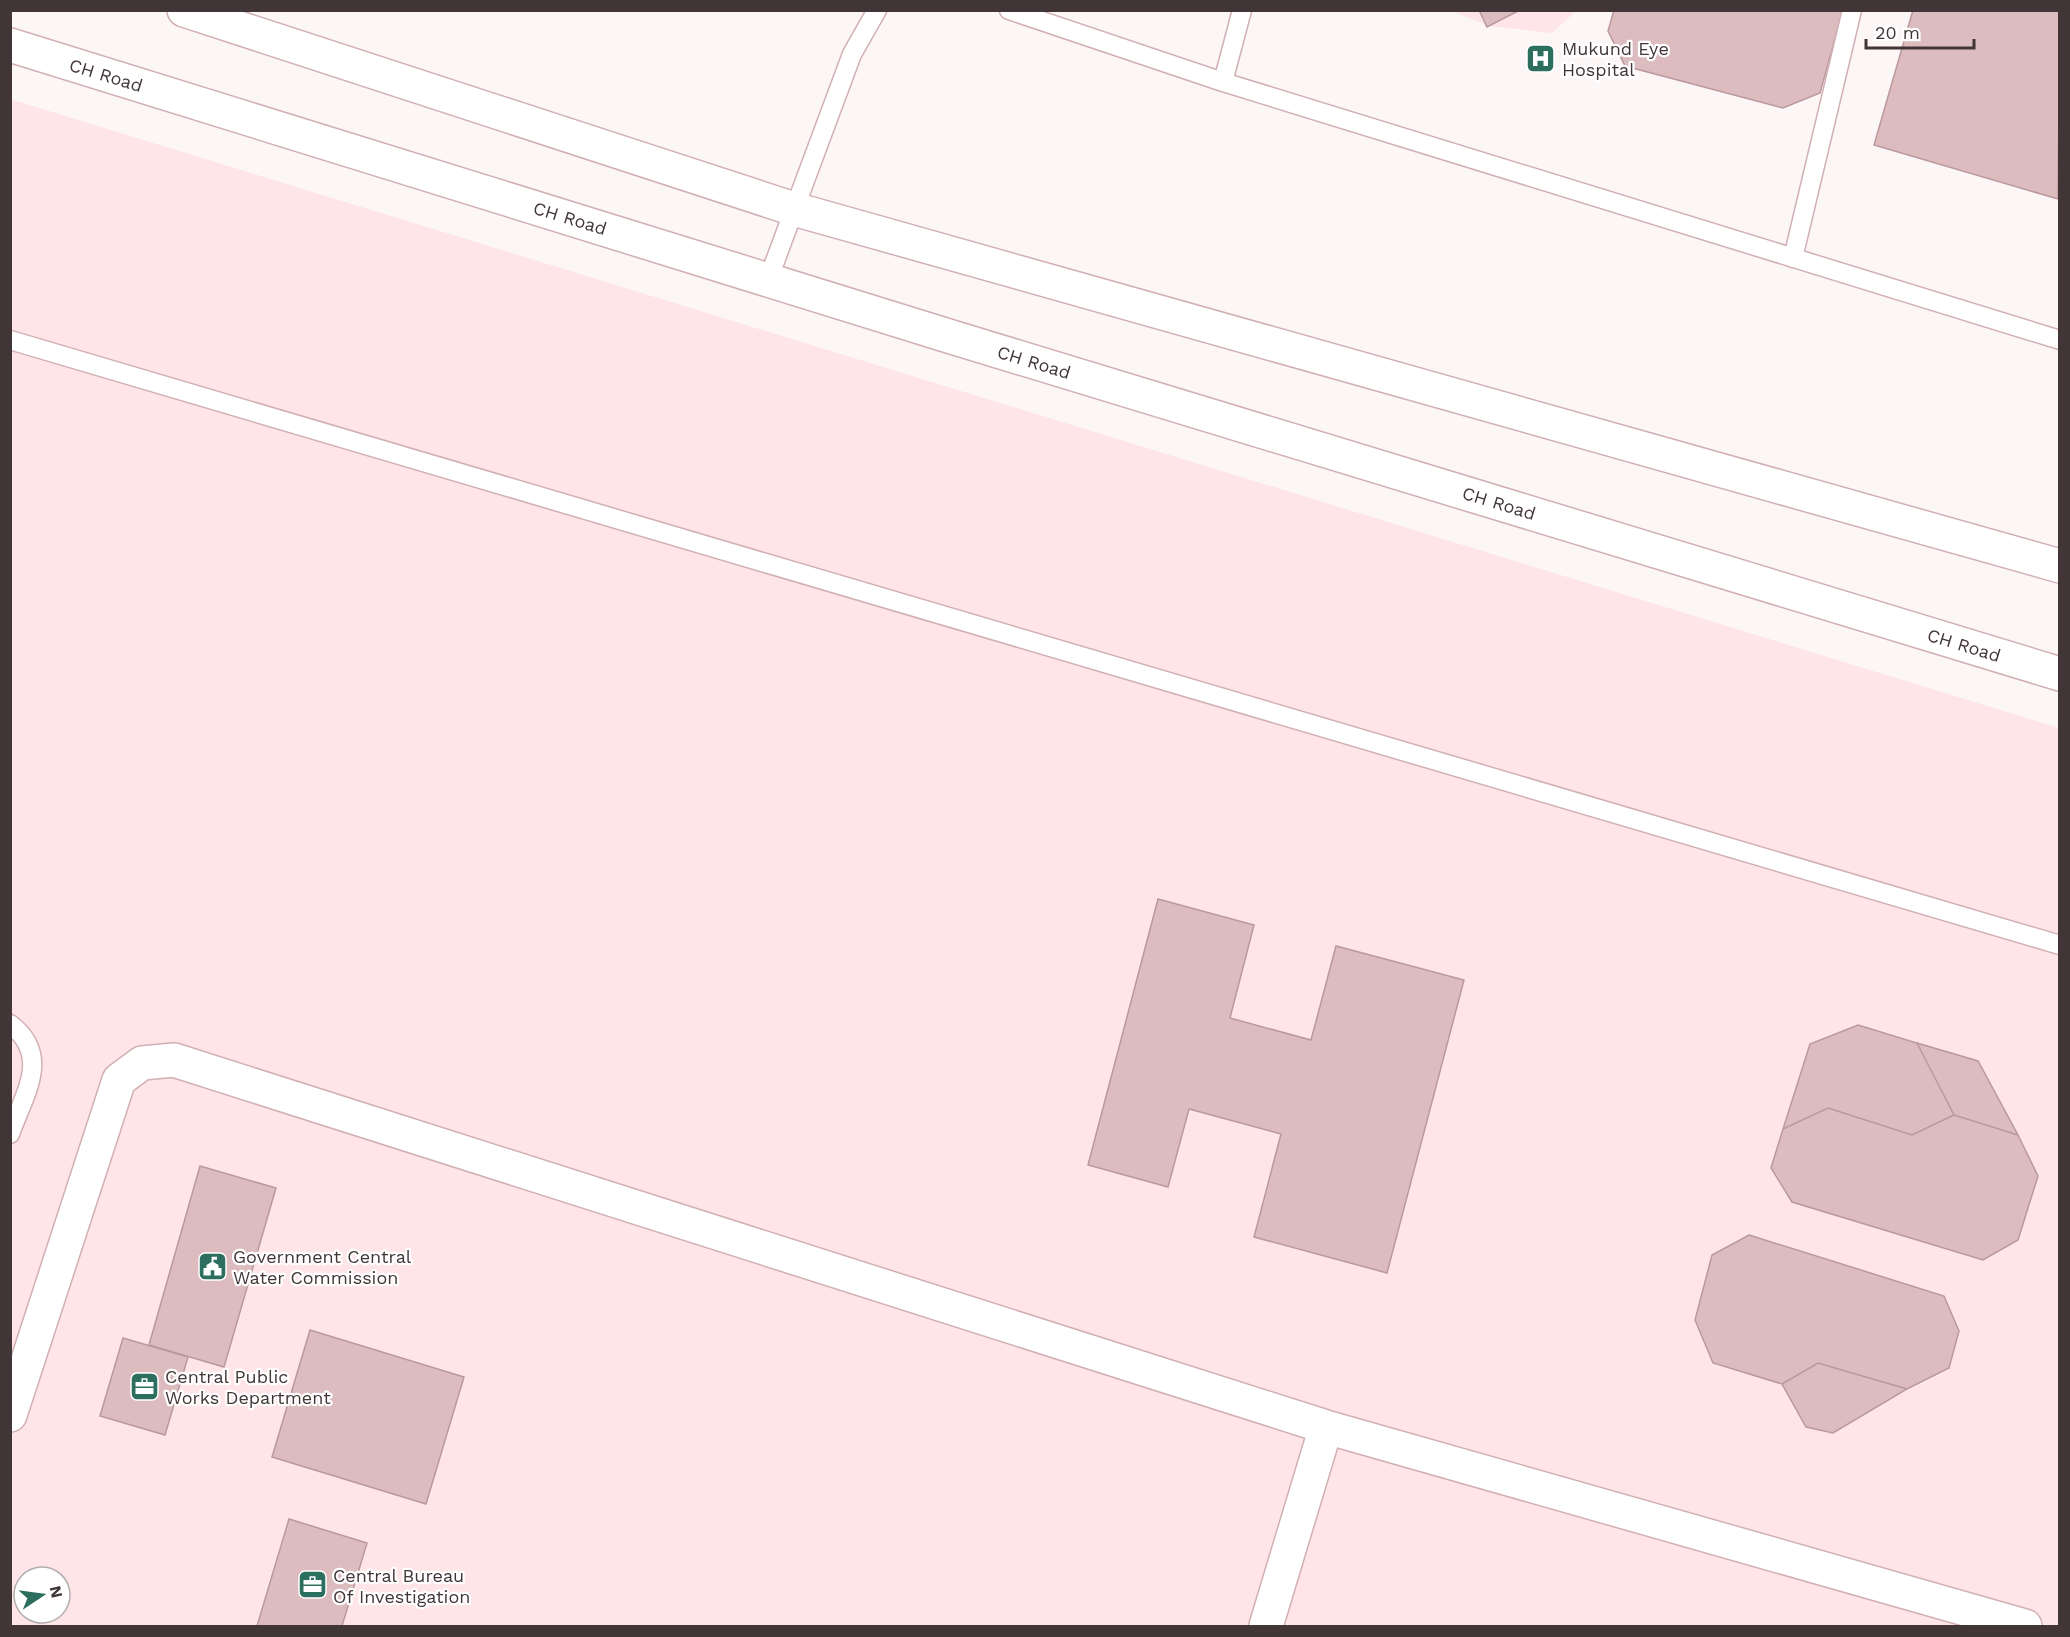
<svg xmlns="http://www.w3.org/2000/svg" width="2070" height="1637" viewBox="0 0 2070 1637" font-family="'Work Sans',sans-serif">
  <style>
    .built { fill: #ffe5e8; fill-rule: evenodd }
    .building { fill: #dcbcbf; stroke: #b9999d; stroke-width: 1.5 }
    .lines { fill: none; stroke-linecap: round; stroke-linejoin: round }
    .service-casing { stroke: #d1b0b4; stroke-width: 21 }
    .minor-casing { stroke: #d1b0b4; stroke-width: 36 }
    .tertiary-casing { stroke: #d1b0b4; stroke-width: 36 }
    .service { stroke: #fff; stroke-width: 18 }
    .minor { stroke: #fff; stroke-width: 33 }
    .tertiary { stroke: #fff; stroke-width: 33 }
    .labels { text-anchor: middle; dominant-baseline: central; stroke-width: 4.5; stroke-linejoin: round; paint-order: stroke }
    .poi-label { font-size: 18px; fill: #423537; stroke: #fff; text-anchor: start }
    .street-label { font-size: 18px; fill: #423537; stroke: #fff }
  </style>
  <rect width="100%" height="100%" fill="#fdf6f7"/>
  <path class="built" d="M1451,11h125l-24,22 -63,-7z
    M10,99l2049,629v898h-2048zM24,1577h36v36h-36z"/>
  <path class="building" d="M1479,10h41l-33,17z
    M1614,10h229l-23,83 -37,15 -158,-42 -17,-35z
    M1913,10h147l-2,189 -184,-54z
    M1158,899l96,26 -24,93 81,22 25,-94 128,34 -77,293 -133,-36 27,-103 -92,-25 -21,78 -80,-22z
    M1858,1025l59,18 37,72 -42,20 -84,-27 -45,21 27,-85z
    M1917,1043l61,18 40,74 -64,-20z
    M1828,1108l84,27 42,-20 64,20 20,41 -20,64 -35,20 -191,-58 -21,-34 12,-39z
    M200,1166l76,22 -52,179 -75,-22z
    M1749,1235l195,61 15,35 -10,37 -42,21 -89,-26 -36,21 -69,-21 -18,-43 17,-65z
    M310,1330l154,47 -38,127 -154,-47z
    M123,1338l65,19 -23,78 -65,-19z
    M1818,1363l89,26 -74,44 -27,-6 -24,-43z
    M289,1519l78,24 -25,83h-85z"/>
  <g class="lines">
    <defs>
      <path id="service" d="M1009,10l214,72 837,258
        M1223,82l19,-72
        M1793,258l59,-248
        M768,280l84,-226 25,-44
        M10,340l2050,605
        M10,1024c42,32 14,70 0,110"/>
      <path id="minor" d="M10,1415l109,-335 23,-17 32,-3 1152,367 699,199
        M1266,1626l60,-199"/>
      <path id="tertiary" d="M184,10l610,199 1266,357
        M10,45l945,293 1105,336"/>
    </defs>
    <use href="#service" class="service-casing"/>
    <use href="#minor" class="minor-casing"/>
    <use href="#tertiary" class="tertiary-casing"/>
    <use href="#service" class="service"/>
    <use href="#minor" class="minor"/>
    <use href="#tertiary" class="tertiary"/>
  </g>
  <defs>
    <symbol id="hospital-square" viewBox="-11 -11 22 22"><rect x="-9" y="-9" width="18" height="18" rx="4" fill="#2d6f5e" stroke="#fff"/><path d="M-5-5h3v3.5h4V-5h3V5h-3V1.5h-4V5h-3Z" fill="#fff"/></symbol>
    <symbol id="civic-square" viewBox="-11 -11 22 22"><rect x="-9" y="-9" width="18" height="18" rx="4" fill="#2d6f5e" stroke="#fff"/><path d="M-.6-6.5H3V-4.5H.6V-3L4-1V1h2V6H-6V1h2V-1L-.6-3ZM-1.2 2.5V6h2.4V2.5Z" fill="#fff"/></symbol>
    <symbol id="office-square" viewBox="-11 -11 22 22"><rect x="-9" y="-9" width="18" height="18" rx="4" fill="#2d6f5e" stroke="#fff"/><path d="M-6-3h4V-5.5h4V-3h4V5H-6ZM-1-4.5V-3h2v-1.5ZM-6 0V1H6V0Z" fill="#fff"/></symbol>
  </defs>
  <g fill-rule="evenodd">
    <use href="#hospital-square" x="1524" y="42" width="33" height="33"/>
    <use href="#civic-square" x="196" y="1250" width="33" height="33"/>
    <use href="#office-square" x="128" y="1370" width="33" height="33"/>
    <use href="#office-square" x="296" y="1568" width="33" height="33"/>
  </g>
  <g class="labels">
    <g class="poi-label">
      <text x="1562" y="48">Mukund Eye<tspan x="1562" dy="21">Hospital</tspan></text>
      <text x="233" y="1256">Government Central<tspan x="233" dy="21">Water Commission</tspan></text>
      <text x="165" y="1376">Central Public<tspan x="165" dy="21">Works Department</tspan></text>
      <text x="333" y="1575">Central Bureau<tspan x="333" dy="21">Of Investigation</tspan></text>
    </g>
    <g class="street-label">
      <text transform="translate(106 75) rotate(17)">CH Road</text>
      <text transform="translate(570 218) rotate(17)">CH Road</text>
      <text transform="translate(1034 362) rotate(17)">CH Road</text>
      <text transform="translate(1499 503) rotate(17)">CH Road</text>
      <text transform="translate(1964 645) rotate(17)">CH Road</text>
    </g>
  </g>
  <rect width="2070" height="1637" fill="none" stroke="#423537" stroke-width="24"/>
  <g transform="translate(42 1595) rotate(77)"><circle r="28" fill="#ffffff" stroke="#b3aeaf" stroke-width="1.5"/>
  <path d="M0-4.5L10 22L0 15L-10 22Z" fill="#2d6f5e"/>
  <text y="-9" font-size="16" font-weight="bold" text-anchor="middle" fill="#423537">N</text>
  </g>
  <path d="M1866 39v9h108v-9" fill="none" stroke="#423537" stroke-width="3"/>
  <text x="1875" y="39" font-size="18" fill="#423537" stroke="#ffffff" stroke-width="4.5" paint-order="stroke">20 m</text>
</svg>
